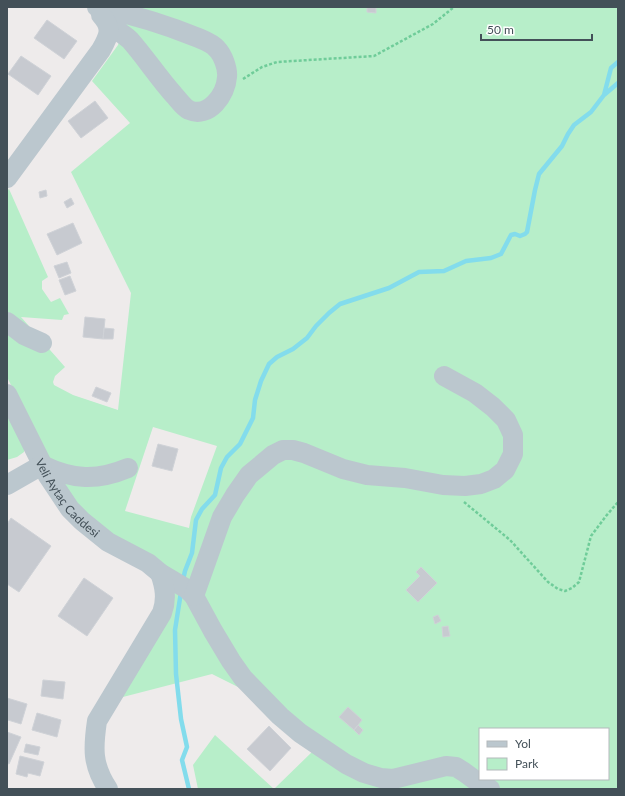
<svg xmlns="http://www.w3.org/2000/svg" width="625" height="796" viewBox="0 0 625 796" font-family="Lato,sans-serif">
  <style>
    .green { fill: #b7eec9; fill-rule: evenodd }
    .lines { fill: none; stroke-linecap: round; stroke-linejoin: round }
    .stream { stroke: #83dcec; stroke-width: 4.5 }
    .building { fill: #c7cad0; stroke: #cfd2d7 }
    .path { stroke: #6fcc99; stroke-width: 2.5; stroke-dasharray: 3 2; stroke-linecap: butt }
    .minor { stroke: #bbc7ce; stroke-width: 20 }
    .labels { text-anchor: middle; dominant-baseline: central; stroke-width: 3.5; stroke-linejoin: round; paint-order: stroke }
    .street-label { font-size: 12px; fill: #435058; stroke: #fff }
  </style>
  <rect width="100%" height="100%" fill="#eeebeb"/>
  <path class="green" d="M114,7h504v782h-420l-5,-24 22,-30 59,54 39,-38 -73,-63 -28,-14 -93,24 55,-103 -67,-60 -45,-48 -55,-110v-186l2,-2 39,88 -6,4v8l9,13 9,-4 9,16 -5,1 -2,5 -41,-3 44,50 -10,9 -2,6 1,3 19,10 45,15 13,-117 -60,-121 59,-49 -38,-42 26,-36 6,-22zM153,427l64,19 -26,71 -2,11 -64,-17zM480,729h128v50h-128z
    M7,407l18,36 -1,9 -7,5 -10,3z"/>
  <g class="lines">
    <path class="stream" d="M604,95l7,-27 7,-6
      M183,580l2,-9 7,-18 4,-33 6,-11 13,-14 6,-27 6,-11 13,-13 13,-26 2,-18 6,-19 8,-17 8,-7 16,-8 14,-11 9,-12 13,-13 11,-9 49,-16 30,-16 25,-1 22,-10 25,-3 10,-4 10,-19 4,-1 5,2 5,-2 2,-2 8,-42 4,-16 23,-28 6,-12 6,-9 17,-13 13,-17 14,-12
      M181,592l-6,38 1,44 5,45 6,28 -5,13 7,29"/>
  </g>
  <path class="building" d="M367,7h9v6l-9,-1z
    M47,20l30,21 -13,18 -30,-21z
    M21,56l30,20 -13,19 -30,-21z
    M95,101l13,17 -27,20 -13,-17z
    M46,190l1,6 -7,2 -1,-6z
    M71,198l3,6 -7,4 -3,-6z
    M73,223l9,20 -25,12 -10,-21z
    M67,262l4,11 -12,5 -5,-12z
    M70,276l6,15 -11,4 -6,-15z
    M85,317l20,2 -2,20 -20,-2z
    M104,328l10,1 -1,10h-10z
    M96,387l15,6 -4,9 -15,-6z
    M158,444l20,5 -6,22 -20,-5z
    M11,518l40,28 -32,46 -12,-8v-60z
    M421,567l16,16 -19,19 -12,-12 14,-14 -4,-4z
    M84,578l29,20 -26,38 -29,-20z
    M438,615l3,6 -6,3 -2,-7z
    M448,626l2,10 -7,1 -1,-10z
    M43,680l22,2 -2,17 -22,-3z
    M7,698l20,6 -6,20 -13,-4 -1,3z
    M348,707l14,13 -8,10 -15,-13z
    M37,713l24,7 -4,17 -25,-7z
    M358,725l5,5 -4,5 -5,-5z
    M269,726l22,22 -21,23 -23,-22z
    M7,732l14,5 -12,27 -2,-1z
    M26,744l14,3 -2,8 -14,-3z
    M20,756l24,6 -4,14 -12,-3 -1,4 -11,-3z"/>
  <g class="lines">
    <path class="path" d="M243,79l19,-12 15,-5 97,-6 59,-32 21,-17
      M464,502l46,38 38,42 10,7 7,2 7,-3 7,-6 12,-46 15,-20 12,-14"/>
    <g class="minor">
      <path d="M97,7c33,7 67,17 99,30 7,3 16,6 21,12 6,6 11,20 10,28 -1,17 -18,42 -38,33 -6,-3 -11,-11 -15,-15 -16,-18 -29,-38 -44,-55 -7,-6 -15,-11 -22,-16"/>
      <path d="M7,178l94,-128c8,-14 12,-22 0,-35"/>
      <path d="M7,322l17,13 18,8"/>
      <path id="s1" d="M7,394l41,82 22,33 12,12 26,21 40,21 12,10 27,16 7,7 19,35 18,30 12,17 37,38 20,17 46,31 18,9 17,5 12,1 53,-13 10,1 8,5 15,11 11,6"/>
      <path d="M42,465c31,15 55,16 86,3"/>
      <path d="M7,485l35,-20"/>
      <path d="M194,596l28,-79 13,-22 14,-20 24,-20 10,-5h10l11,3 39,16 24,6 38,3 38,7 22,1 16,-2 13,-5 11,-9 8,-16v-19l-7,-15 -13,-13 -18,-14 -31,-17"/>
      <path d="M108,789c-16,-24 -15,-41 -11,-68l65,-108c5,-14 3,-26 -2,-40"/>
    </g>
  </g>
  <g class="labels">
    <g class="street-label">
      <text stroke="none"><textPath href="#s1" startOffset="121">Veli Aytaç Caddesi</textPath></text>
    </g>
  </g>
  <rect width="625" height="796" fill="none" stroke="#435058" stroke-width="16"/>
  <rect x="479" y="728" width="130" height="52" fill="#ffffff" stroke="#b4b9bc"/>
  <rect x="487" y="741" width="20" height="6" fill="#bbc7ce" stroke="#b4b9bc"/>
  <text x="515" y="748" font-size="12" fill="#435058">Yol</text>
  <rect x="487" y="758" width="20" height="12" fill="#b7eec9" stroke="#b4b9bc"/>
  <text x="515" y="768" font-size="12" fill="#435058">Park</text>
  <path d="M481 34v6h111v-6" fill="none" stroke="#435058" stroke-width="2"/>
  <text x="487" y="34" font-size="12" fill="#435058" stroke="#ffffff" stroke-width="3" paint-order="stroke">50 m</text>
</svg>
